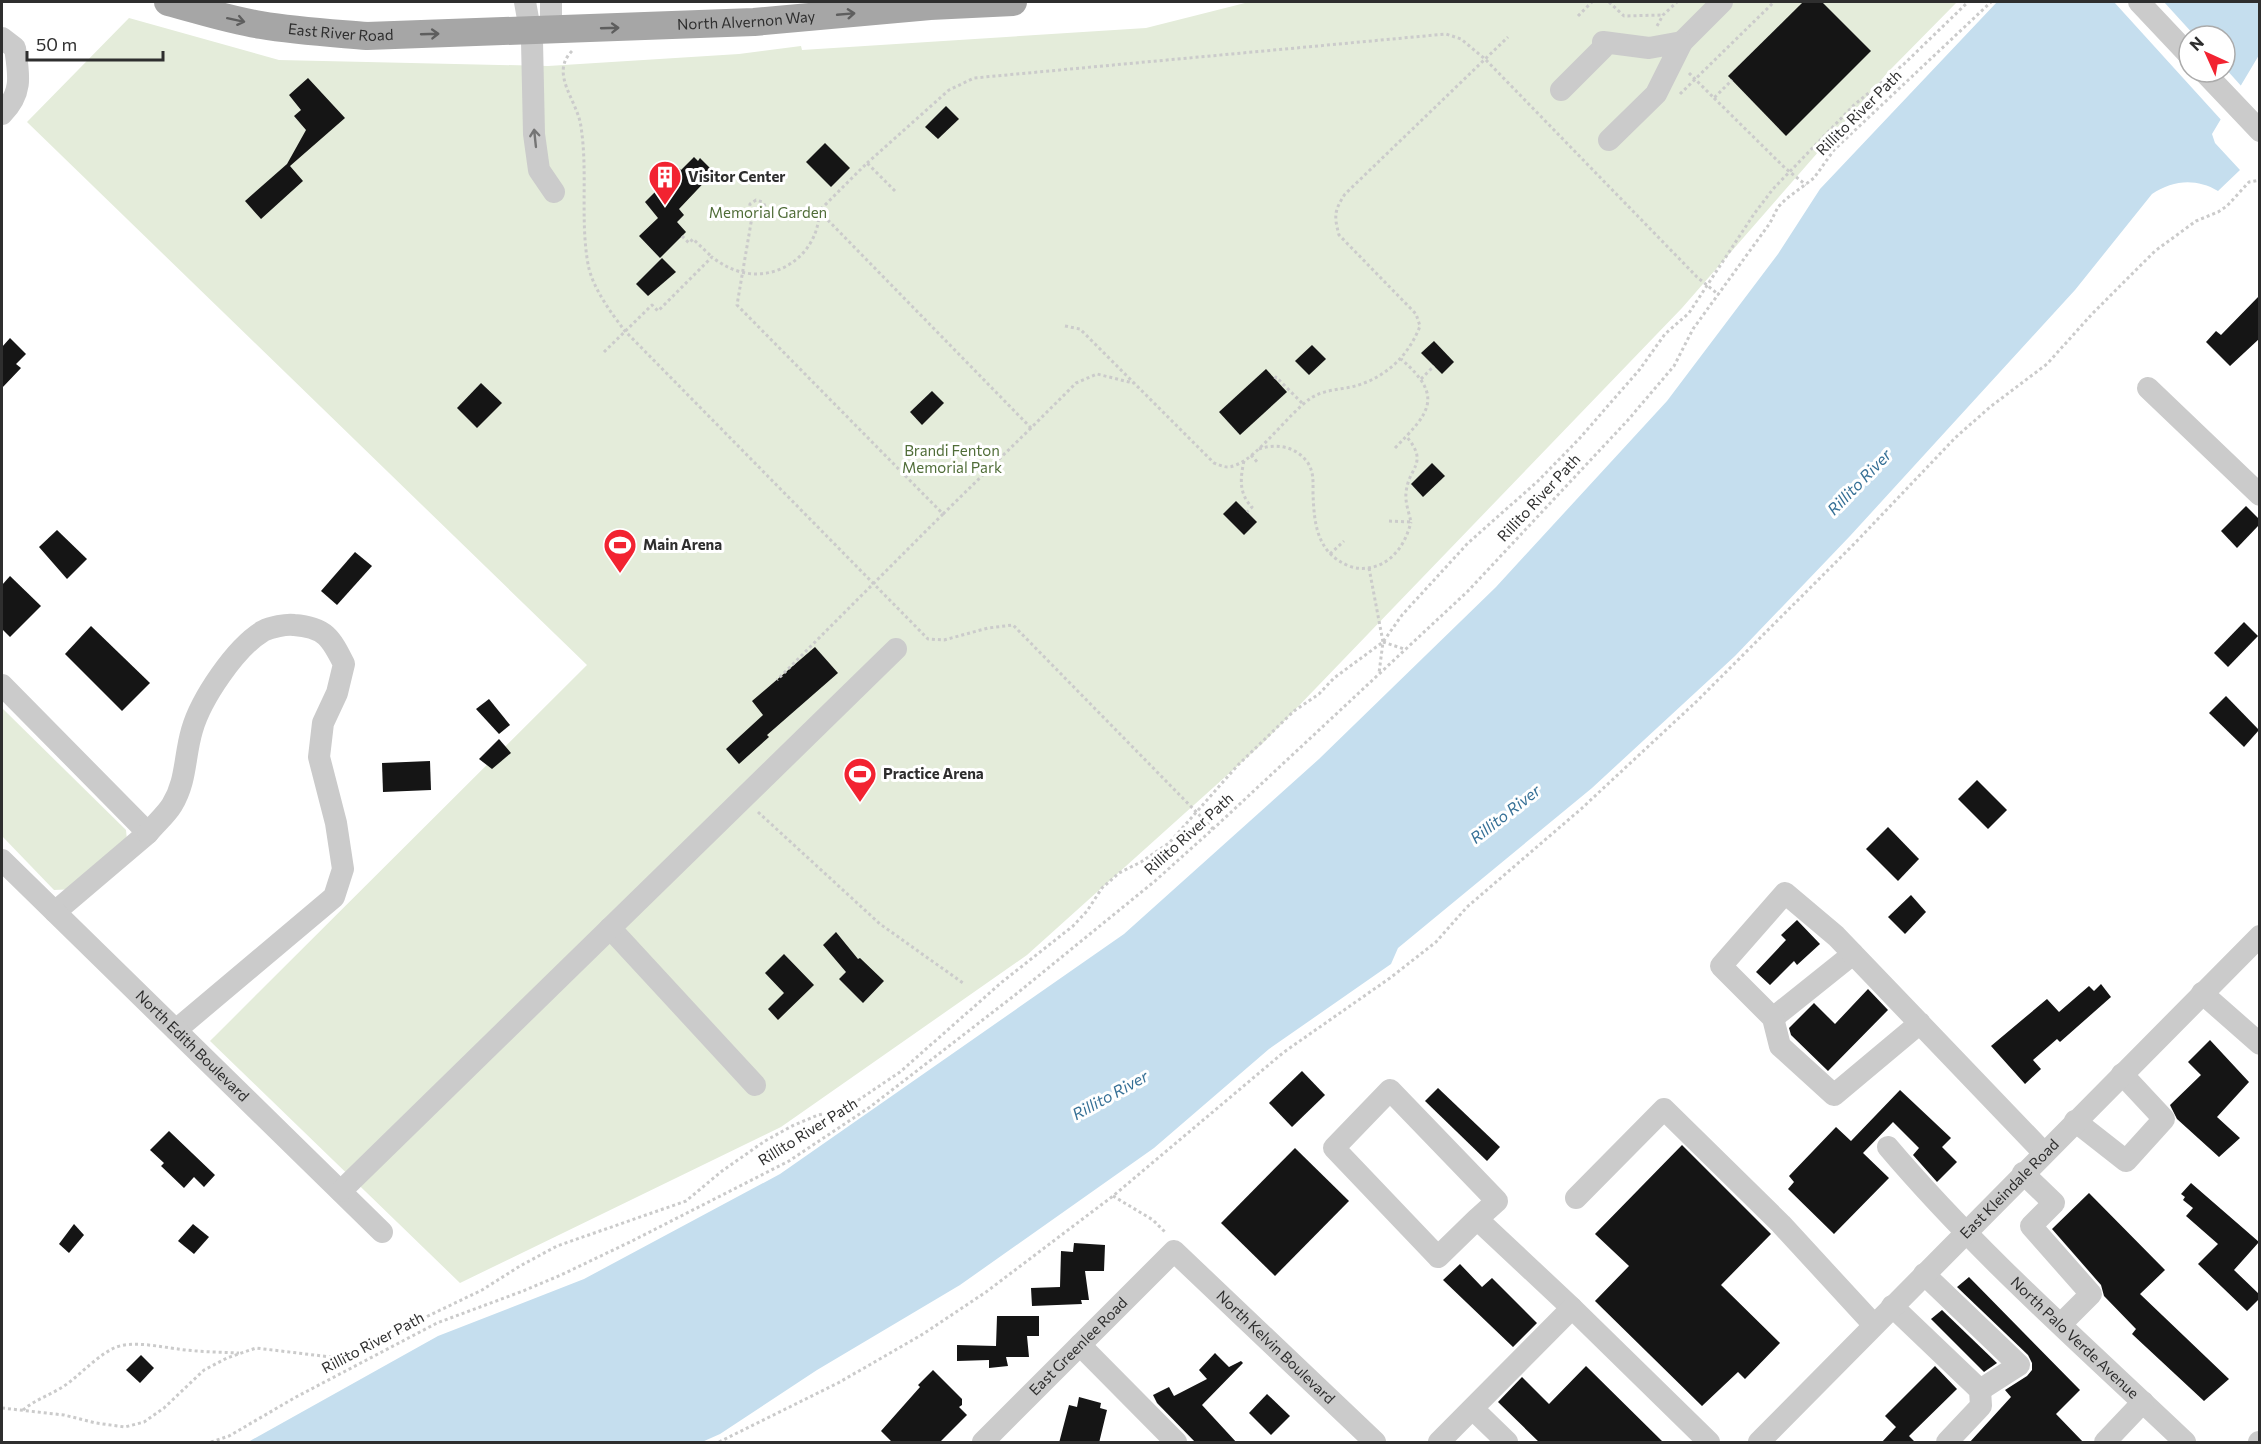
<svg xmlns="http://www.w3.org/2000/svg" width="2261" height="1444" viewBox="0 0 2261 1444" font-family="Commissioner,sans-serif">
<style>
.green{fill:#e4ecda}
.water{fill:#c5deee;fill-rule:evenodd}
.pier{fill:#fff}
.building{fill:#151515}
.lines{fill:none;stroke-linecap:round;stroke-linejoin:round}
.path{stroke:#cbcbcb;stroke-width:3;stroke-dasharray:3 3;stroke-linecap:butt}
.minor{stroke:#cbcbcb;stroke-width:22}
.major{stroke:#a6a6a6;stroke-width:28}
.oneway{stroke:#5e5e5e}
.oneway2{stroke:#757575}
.labels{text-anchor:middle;stroke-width:6;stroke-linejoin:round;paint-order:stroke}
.street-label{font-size:15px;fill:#2e2e2e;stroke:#fff}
.poi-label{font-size:15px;font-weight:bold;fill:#2e2e2e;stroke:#fff;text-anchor:start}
.park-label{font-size:15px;fill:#506d38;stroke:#fff}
.water-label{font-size:16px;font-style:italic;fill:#367096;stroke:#fff}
</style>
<rect width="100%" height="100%" fill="#fff"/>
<g class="green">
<path d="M1249,2h708l-68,69 -207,237 -418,434 -237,213 -246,172 -321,156 -250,-242 377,-376 -560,-543 102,-104 150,42 269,6 191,-12 62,-8 1,4 344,-22z"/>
<path d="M2,708l124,122 1,10 -51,49 -22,1 -52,-54z"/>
</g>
<path class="water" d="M1997,2h262v53l-47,79 3,9 25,27 -22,21c-22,-13 -45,-11 -66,3l-77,96 -225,246 -115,120 -143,132 -194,160 -7,16 -122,85 -115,99 -194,137 -143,85 -97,64 -18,8h-454l190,-106 146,-57 196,-105 344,-240 195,-175 177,-172 171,-186 111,-147 42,-65zM2189,36h36v36h-36z"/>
<path class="pier" d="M2114,2h50l31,34h-6v36h36v-4l18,20 -20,34z"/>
<g class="building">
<path d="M1803,2h19l49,49 -85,85 -58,-60z"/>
<path d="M308,78l37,40 -55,48 13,15 -42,38 -16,-18 42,-37 19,-34 -12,-14 7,-6 -12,-15z"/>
<path d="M946,106l13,13 -21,20 -13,-12z"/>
<path d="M825,143l25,25 -19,19 -25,-25z"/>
<path d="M694,157l4,4 2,-3 14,14 -35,37 5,6 -7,7 9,10 -26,26 -21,-22 19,-18 -13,-16 34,-34 2,2z"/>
<path d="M662,258l14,14 -28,24 -12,-12z"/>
<path d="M2259,296v43l-29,27 -24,-24 10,-11 5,4z"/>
<path d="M10,338l16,16 -10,10 5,4 -19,20v-41z"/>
<path d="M1434,341l20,21 -12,12 -21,-21z"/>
<path d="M1312,345l14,14 -17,16 -14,-14z"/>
<path d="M1266,369l21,23 -47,43 -21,-23z"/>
<path d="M481,383l21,20 -25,25 -20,-20z"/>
<path d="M932,391l12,12 -22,22 -12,-13z"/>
<path d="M1432,463l13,13 -22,21 -12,-13z"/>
<path d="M1236,501l21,21 -13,13 -21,-21z"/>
<path d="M2246,506l13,13v6l-22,23 -16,-17z"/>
<path d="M57,530l30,29 -20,20 -28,-32z"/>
<path d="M355,552l17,14 -35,39 -16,-14z"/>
<path d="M10,576l31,30 -31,31 -8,-8v-44z"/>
<path d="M2244,622l14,14 -30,31 -14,-14z"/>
<path d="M91,626l59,57 -28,28 -57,-57z"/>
<path d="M815,647l23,26 -71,62 2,2 -30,27 -13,-15 37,-34 -11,-14z"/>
<path d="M2226,696l33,34 -15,17 -35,-34z"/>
<path d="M489,699l21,26 -11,9 -23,-25z"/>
<path d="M499,739l12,14 -19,16 -13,-10z"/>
<path d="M430,761l1,29 -48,2 -1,-29z"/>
<path d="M1977,780l30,30 -19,19 -30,-30z"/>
<path d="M1888,827l31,32 -21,22 -32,-32z"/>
<path d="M1911,895l15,17 -21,22 -17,-17z"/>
<path d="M1797,920l23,24 -23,21 -3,-4 -24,24 -14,-13 30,-32 -5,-5z"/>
<path d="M836,932l22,27 2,-1 24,23 -21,22 -24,-24 7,-7 -23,-27z"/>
<path d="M784,954l30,31 -36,35 -10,-11 16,-16 -19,-20z"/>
<path d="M2101,984l10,13 -51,45 -3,-3 -24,21 8,9 -16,15 -34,-38 56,-47 12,13 30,-26 5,5z"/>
<path d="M1868,989l20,21 -60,61 -37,-36 -2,-7 25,-25 21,21z"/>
<path d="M2210,1040l39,42 -32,35 23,21 -21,19 -42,-38 -7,-14 31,-30 -13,-13z"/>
<path d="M1302,1071l23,24 -33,32 -23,-24z"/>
<path d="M1438,1088l62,59 -13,14 -62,-60z"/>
<path d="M1900,1090l51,48 -9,9 15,15 -20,20 -24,-27 6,-7 -26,-26 -30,31 26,25 -55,56 -46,-45 6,-7 -5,-6 47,-49 15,14z"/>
<path d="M169,1131l46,44 -11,12 -10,-10 -10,11 -23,-22 3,-3 -14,-13z"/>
<path d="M1682,1145l89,89 -50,51 59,58 -35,36 -7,-7 -36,34 -107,-105 34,-35 -34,-32z"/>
<path d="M1295,1148l54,53 -74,75 -54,-53z"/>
<path d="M2191,1183l68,59 -25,28 25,24v5l-12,12 -49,-47 20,-20 -32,-28 7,-8 -10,-8 2,-3 -4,-3z"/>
<path d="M2089,1193l76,77 -25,24 89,85 -25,22 -72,-67 4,-5 -32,-33 -3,-11 -49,-56z"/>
<path d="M74,1224l10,11 -15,18 -10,-9z"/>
<path d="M193,1224l16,13 -15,17 -16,-13z"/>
<path d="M1074,1243l31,2 -1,26h-19l4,29h-8l1,4 -50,2 -1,-18 29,-1 1,-36 12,1z"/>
<path d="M1460,1264l22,23 10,-9 45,45 -24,24 -70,-67z"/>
<path d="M1969,1277l111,113 -24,24 28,29h-115l42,-46 -6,-7 22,-14 5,-6v-7l-4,-8 -71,-68z"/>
<path d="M1942,1310l55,53 -13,9 -53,-53z"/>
<path d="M997,1316h42v20h-12l2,21h-23l2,9 -19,2v-8l-32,1v-16l39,1z"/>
<path d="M1215,1353l14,14 12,-6 2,2 -41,42 35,38h-41l-39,-40 -4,-8 16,-8 5,9 33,-17 -8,-9z"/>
<path d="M141,1355l13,13 -14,15 -14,-13z"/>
<path d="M1586,1366l78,77h-124l-42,-41 24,-25 27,27z"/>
<path d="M1935,1366l22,23 -48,47 7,7h-35l15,-16 -11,-11z"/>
<path d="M933,1370l29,29v6l-3,2 8,8 -28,28h-46l-12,-12 39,-44 -2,-2z"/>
<path d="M1267,1394l23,22 -19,19 -22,-22z"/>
<path d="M1079,1397l22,6 -1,5 7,2 -8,33h-40l10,-38 8,2z"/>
</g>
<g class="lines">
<g class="path">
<path d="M1609,2l15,14 39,-1"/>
<path d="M1578,16l14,-14"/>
<path d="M1657,26l6,-11 14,-13"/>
<path d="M572,51c-23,23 6,50 9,76 7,45 -1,92 7,137 4,23 23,49 37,67l303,308 16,1 44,-12 25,-3 200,204"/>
<path d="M1689,73l25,25 18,-18"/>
<path d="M1680,94l94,-92"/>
<path d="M1714,98l71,70 21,17"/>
<path d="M867,163l82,-73 25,-12 472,-44 15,5 24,20 212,218 22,18"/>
<path d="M895,191l-28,-28 -48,48 212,217 45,-45 21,-9 36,9"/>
<path d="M752,217l-3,-6 1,-7 6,-4 7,2 3,6 -1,6 -6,4 -7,-1 -15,88 206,209 -166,166"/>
<path d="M682,236l7,7 4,-4 19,18"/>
<path d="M1065,326l15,3 134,134c8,3 13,6 22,2 22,-8 52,-51 75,-67 11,-7 23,-8 35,-10 35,-6 62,-30 74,-62l-4,-12 -77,-79c-5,-19 -5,-24 6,-41l163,-157"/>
<path d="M604,352l48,-47 6,6 54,-54c9,7 18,12 29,15 39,10 78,-20 78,-60"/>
<path d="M1275,379l1,-2 27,27"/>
<path d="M1421,379l13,-13"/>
<path d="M1395,448c34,-35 50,-51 6,-89"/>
<path d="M1259,449c17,-6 37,-3 49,14 6,10 5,19 5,30 1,31 4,60 36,73 13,5 28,2 39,-6 13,-10 19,-23 23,-38"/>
<path d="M1251,455l8,9"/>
<path d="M1244,461c-4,18 -5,33 8,46l-5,5"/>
<path d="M943,514l88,-86"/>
<path d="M1389,521l22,1c-2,-9 -6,-20 -5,-29 2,-26 24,-29 0,-57"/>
<path d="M1330,554l14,-13"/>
<path d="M1369,568l14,74 -4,31"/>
<path d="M1383,642l21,7"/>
<path d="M758,812l122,112 83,59"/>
<path d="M1113,1196l40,24 13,13"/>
<path d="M2,1408l62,7 32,8 29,4 19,-5 20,-14 40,-38 23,-12 29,-10 83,10 28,-8 61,-34 54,-26 38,-24 37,-20 129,-45 36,-30 43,-30 27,-15 26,-11 16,-3 23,-11 43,-29 102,-90 71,-56 14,-15 15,-23 17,-15 22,-11 28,-19 69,-78 56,-54 25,-17 15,-16 49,-36 19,-27 66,-72 70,-62 41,-42 61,-70 25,-35 24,-21 65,-99 19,-25 81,-84 50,-41 64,-62"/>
<path d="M23,1410c13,-11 30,-16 44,-26 16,-12 29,-27 47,-36 17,-8 47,-1 64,1 20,3 41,3 61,4"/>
<path d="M211,1442l18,-6 67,-39 141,-74 86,-32 38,-16 71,-34 157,-80 81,-54 145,-112 140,-114 58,-52 255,-238 160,-171 46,-54 19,-37 77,-106 8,-16 8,-8 28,-21 20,-28 157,-148"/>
<path d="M719,1442l119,-59 85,-49 63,-42 127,-96 171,-144 106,-74 46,-36 31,-35 114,-98 116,-108 158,-158 100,-105 35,-31 57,-43 45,-50 63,-63 41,-30 22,-9 9,-6 22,-24 11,-2"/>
</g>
<g class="minor">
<path d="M525,2l7,39 2,93 5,36 15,22"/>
<path d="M551,2v28"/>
<path d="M2139,2l50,53"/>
<path d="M2,38l13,10c4,27 8,45 -13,66"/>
<path d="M1682,42l40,-40"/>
<path d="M2204,72l56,59"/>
<path d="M1561,90l42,-42v-6l46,6 33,-6 -26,52 -47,46"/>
<path d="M2148,388l112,107"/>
<path d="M2,685l146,148 -93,79"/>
<path d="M148,833c7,-9 18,-18 24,-28 15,-25 12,-48 20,-75 9,-31 43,-82 71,-99 8,-4 23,-7 31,-6 31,2 37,13 50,39l-7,29 -14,30 -4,34 17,66 7,46 -9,28 -158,133"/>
<path id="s1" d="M2,860l380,372"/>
<path d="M610,928l145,157"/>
<path d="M2202,993l58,51"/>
<path d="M1773,1018l80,-64"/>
<path d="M1920,1023l-86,72 -54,-49 -7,-28 -52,-52 64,-73 51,43 208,217"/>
<path d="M2075,1121l51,40 38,-42 -42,-45"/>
<path id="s2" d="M1888,1147c90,106 196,199 297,295"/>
<path d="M2023,1173l31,30 -23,23 60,68 -30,30"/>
<path d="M341,1191l555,-542"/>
<path d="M1576,1198l88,-89 117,115 93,101"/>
<path d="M1477,1219l-39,38 -104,-109 56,-58 107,111 -20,18 95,89"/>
<path d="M1924,1274l95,91 -39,25"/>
<path d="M1892,1306l88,84 1,16 -34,36"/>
<path d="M1080,1345l96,97"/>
<path d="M1473,1409l34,33"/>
<path id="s3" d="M983,1442l191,-191 201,191"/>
<path d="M1439,1442l133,-134 137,134"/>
<path id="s4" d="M1759,1442l501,-506"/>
<path d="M2105,1442l38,-40"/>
<path d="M2259,1442h1"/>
</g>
<path class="major" id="s5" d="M168,2c31,8 61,18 93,23 35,6 71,8 106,11l387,-14 176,-16 83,-4"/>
</g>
<defs><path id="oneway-shaft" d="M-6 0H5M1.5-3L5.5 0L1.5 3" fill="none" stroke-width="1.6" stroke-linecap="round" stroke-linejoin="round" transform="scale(1.5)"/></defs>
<g class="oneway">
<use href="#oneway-shaft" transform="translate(846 14) rotate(-5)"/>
<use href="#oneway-shaft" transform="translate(236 20) rotate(12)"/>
<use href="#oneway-shaft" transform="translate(610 28) rotate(-2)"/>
<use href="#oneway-shaft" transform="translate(430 34) rotate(-2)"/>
</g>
<use class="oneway2" href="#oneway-shaft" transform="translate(535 138) rotate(-96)"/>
<defs>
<symbol id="building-pin" viewBox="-11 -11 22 30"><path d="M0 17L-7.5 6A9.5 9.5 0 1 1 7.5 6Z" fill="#f22331" stroke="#fff"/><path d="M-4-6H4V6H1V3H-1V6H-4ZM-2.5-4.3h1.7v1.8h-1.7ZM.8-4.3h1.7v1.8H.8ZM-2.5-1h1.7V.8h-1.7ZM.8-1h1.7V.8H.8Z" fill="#fff"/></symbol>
<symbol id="stadium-pin" viewBox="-11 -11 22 30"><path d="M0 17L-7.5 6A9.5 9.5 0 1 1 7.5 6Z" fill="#f22331" stroke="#fff"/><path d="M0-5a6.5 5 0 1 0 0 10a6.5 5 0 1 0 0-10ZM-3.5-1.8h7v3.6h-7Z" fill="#fff"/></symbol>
</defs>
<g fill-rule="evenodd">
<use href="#building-pin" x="646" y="158" width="38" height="52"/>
<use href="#stadium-pin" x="601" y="526" width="38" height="52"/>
<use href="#stadium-pin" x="841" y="755" width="38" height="52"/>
</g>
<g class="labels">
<g class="street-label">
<text dy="5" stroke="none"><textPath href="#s5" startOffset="582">North Alvernon Way</textPath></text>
<text dy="5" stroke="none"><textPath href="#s5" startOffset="176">East River Road</textPath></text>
<text transform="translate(1859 113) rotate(-45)" y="5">Rillito River Path</text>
<text transform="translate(1539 498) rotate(-47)" y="5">Rillito River Path</text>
<text transform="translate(1189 834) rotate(-42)" y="5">Rillito River Path</text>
<text dy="5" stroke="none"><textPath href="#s1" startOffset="266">North Edith Boulevard</textPath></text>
<text transform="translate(808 1132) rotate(-32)" y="5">Rillito River Path</text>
<text dy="5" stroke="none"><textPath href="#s4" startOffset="356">East Kleindale Road</textPath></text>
<text dy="5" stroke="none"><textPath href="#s2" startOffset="267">North Palo Verde Avenue</textPath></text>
<text transform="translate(373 1343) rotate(-28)" y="5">Rillito River Path</text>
<text dy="5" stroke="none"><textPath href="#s3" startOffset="135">East Greenlee Road</textPath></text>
<text dy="5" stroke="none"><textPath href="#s3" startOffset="410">North Kelvin Boulevard</textPath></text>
</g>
<g class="poi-label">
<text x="688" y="182">Visitor Center</text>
<text x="643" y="550">Main Arena</text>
<text x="883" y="779">Practice Arena</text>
</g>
<g class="park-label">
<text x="768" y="218">Memorial Garden</text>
<text x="952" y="456">Brandi Fenton<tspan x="952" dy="17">Memorial Park</tspan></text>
</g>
<g class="water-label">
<text transform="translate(1859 482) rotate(-46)" y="6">Rillito River</text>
<text transform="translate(1505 814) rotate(-38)" y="6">Rillito River</text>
<text transform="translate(1110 1095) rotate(-29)" y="6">Rillito River</text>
</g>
</g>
<rect width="2261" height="1444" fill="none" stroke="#2e2e2e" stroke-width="6"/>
<g transform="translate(2207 54) rotate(315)"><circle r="28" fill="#ffffff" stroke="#ababab" stroke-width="1.5"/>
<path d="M0-4.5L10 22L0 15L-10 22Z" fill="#f22331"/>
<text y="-9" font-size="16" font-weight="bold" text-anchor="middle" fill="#2e2e2e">N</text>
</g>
<path d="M27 51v9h136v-9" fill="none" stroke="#2e2e2e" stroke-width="3"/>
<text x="36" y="51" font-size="18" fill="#2e2e2e" stroke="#ffffff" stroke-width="4.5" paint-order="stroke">50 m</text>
</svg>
